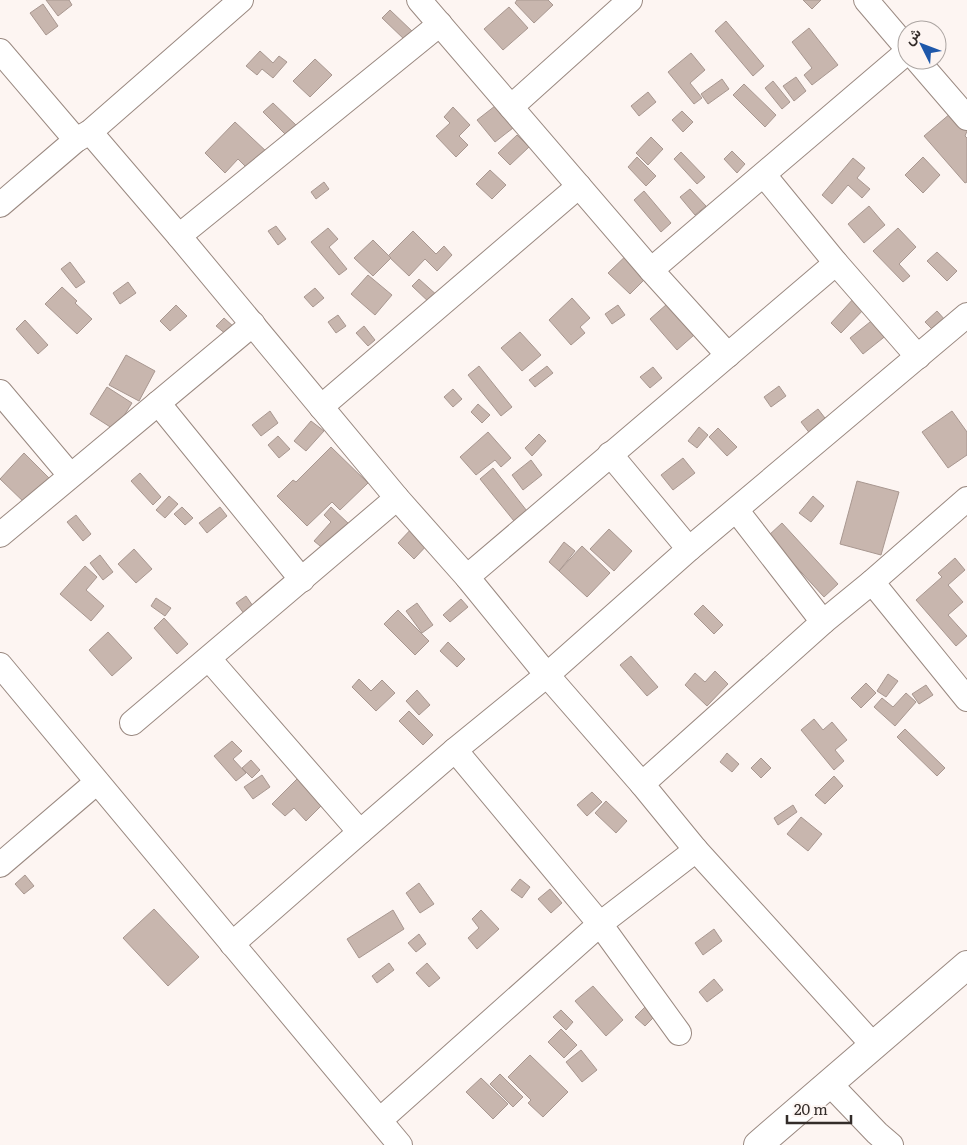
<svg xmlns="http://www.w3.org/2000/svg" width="967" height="1145" viewBox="0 0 967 1145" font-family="Literata,Vazirmatn,serif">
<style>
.building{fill:#c8b6ae;stroke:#a89790}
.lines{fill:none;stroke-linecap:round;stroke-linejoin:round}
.street-casing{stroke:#9a8981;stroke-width:26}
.secondary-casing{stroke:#9a8981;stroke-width:30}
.street{stroke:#fff;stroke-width:24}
.secondary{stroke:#fff;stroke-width:28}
</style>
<rect width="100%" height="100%" fill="#fdf5f2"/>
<g class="building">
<path d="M46,0h23l3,5 -14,11z"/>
<path d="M517,0h31l5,5 -19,18 -19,-20z"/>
<path d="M803,0h18l-9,9z"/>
<path d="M43,4l15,22 -12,9 -16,-22z"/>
<path d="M509,7l19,21 -25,22 -19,-21z"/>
<path d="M390,10l24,23 -8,8 -24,-23z"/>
<path d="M726,21l38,45 -11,10 -38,-45z"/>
<path d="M809,28l29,37 -26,20 -8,-10 8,-7 -20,-26z"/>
<path d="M260,51l13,12 6,-7 8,6 -14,16 -11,-9 -5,6 -11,-9z"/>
<path d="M691,53l14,17 -15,13 12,15 -8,6 -26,-32z"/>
<path d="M315,59l17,16 -22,22 -17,-16z"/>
<path d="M796,77l10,14 -12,10 -11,-15z"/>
<path d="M722,79l7,10 -21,15 -7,-10z"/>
<path d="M773,81l17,21 -8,7 -17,-21z"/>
<path d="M744,84l32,31 -11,12 -32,-32z"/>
<path d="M648,92l8,10 -17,14 -8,-10z"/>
<path d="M504,99l18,22 -27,21 -18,-22z"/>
<path d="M273,103l24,23 -10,10 -24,-24z"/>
<path d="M453,107l17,18 -11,11 9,9 -12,12 -20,-21 14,-13 -6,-6z"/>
<path d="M682,111l11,11 -10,10 -11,-12z"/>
<path d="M951,113l16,18 -2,5 2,2v44l-2,1 -41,-47z"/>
<path d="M235,122l33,31 -17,19 -13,-13 -13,14 -20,-20z"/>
<path d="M517,135l12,12 -19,18 -12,-12z"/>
<path d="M651,137l12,12 -15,16 -12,-12z"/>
<path d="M732,151l13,13 -8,9 -13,-14z"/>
<path d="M681,152l24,25 -8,7 -23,-25z"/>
<path d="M637,157l19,19 -10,10 -18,-19z"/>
<path d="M923,157l17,18 -17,18 -18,-18z"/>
<path d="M853,158l12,10 -8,10 13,11 -8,9 -14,-13 -16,19 -10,-9z"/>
<path d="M490,170l16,15 -14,14 -16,-15z"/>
<path d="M324,182l5,7 -13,10 -5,-7z"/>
<path d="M690,189l16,17 -11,9 -15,-18z"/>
<path d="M644,191l27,32 -10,9 -27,-32z"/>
<path d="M869,206l16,19 -21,18 -16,-19z"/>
<path d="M276,226l10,13 -8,6 -10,-14z"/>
<path d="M328,228l10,11 -9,8 18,22 -8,6 -28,-33z"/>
<path d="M898,228l18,19 -17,17 11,12 -7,6 -30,-31z"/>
<path d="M413,231l23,23 8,-8 8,9 -15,16 -12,-12 -16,17 -21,-20z"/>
<path d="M373,240l18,18 -18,18 -19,-18z"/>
<path d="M634,248l21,21 -25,25 -22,-21z"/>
<path d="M937,252l20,19 -10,10 -20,-20z"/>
<path d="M70,262l15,20 -9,6 -15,-19z"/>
<path d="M368,275l24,20 -17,20 -24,-21z"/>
<path d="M419,279l20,18 -7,8 -20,-19z"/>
<path d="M128,282l8,11 -16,11 -7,-11z"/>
<path d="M62,287l15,14 -2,2 17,16 -15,15 -32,-30z"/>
<path d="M315,288l9,10 -11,9 -9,-10z"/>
<path d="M675,297l27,31 -25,22 -27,-31z"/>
<path d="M855,297l11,10 -25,26 -10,-10z"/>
<path d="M572,298l18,20 -10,9 5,6 -14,12 -22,-25z"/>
<path d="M176,305l11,11 -17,15 -10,-10z"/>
<path d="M618,305l7,10 -13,9 -7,-10z"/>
<path d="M937,311l9,10 -11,11 -10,-10z"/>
<path d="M338,315l8,11 -10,7 -8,-11z"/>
<path d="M224,318l10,9 -7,8 -11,-9z"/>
<path d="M875,318l13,16 -25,20 -13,-16z"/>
<path d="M25,320l23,25 -10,9 -22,-25z"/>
<path d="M364,326l11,14 -7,6 -12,-13z"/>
<path d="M520,332l21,23 -19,16 -21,-23z"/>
<path d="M126,355l29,16 -16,30 -30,-16z"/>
<path d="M479,366l33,41 -11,9 -33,-41z"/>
<path d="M547,366l6,7 -18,14 -6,-7z"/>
<path d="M653,367l9,11 -12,10 -10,-11z"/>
<path d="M779,386l7,10 -15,11 -7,-10z"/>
<path d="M107,387l25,16 -17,27 -25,-16z"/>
<path d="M453,389l9,10 -9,8 -9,-10z"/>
<path d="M478,404l12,11 -8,8 -11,-11z"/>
<path d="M818,409l10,13 -17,13 -10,-13z"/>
<path d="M270,411l8,12 -17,13 -9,-11z"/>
<path d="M952,411l15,21v23l-19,13 -26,-36z"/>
<path d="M311,421l13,10 -18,20 -12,-10z"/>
<path d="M699,427l9,8 -11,13 -9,-7z"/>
<path d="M718,428l19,19 -10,9 -18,-19z"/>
<path d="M488,432l23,26 -10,9 -6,-7 -19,15 -16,-18z"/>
<path d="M539,434l7,7 -14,15 -7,-8z"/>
<path d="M278,436l12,13 -11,9 -11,-13z"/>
<path d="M331,447l37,36 -28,27 -8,-8 -25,24 -30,-30 16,-16 3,2z"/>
<path d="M24,453l28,28 -24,25 -28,-27z"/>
<path d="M683,458l12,15 -22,17 -12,-15z"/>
<path d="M531,460l11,15 -19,15 -11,-15z"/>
<path d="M493,468l34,43 -13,10 -34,-42z"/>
<path d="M140,473l21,24 -8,8 -22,-24z"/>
<path d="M857,481l42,11 -18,63 -41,-11z"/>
<path d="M169,496l9,8 -13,14 -9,-8z"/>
<path d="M813,496l11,10 -13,16 -12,-9z"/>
<path d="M182,507l11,11 -8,7 -11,-11z"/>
<path d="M220,507l7,9 -20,17 -8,-10z"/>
<path d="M331,507l18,17 -24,26 -11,-9 17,-19 -7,-7z"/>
<path d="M76,515l15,19 -8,7 -16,-19z"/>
<path d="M782,523l56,61 -14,13 -56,-61z"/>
<path d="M414,526l16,16 -16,17 -16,-16z"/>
<path d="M609,529l23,22 -18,20 -24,-22z"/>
<path d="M564,542l11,9 -16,20 -10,-9z"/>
<path d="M582,546l28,27 -23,24 -28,-26z"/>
<path d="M134,549l18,20 -16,14 -18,-19z"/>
<path d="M100,555l13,17 -10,8 -13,-17z"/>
<path d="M955,558l10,12 -17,15 15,17 -15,13 19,21 -11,10 -40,-46 26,-23 -4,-4z"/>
<path d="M85,566l12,11 -11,13 18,16 -13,15 -31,-27z"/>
<path d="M246,596l9,13 -10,6 -9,-12z"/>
<path d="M156,598l15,10 -6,8 -14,-10z"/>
<path d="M461,599l7,8 -18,15 -7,-7z"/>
<path d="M417,603l16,22 -11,8 -16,-22z"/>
<path d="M703,605l20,20 -9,9 -20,-20z"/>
<path d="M398,610l31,31 -14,14 -31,-31z"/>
<path d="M164,618l24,26 -11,10 -23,-26z"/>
<path d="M108,632l24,26 -20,18 -23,-26z"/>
<path d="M448,642l17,17 -8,8 -17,-16z"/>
<path d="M631,656l27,31 -11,9 -27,-31z"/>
<path d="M715,671l13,13 -21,22 -22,-21 10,-12 10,9z"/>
<path d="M888,674l10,7 -12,16 -9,-6z"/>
<path d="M359,679l12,12 11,-11 13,13 -19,18 -24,-24z"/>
<path d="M866,683l10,10 -15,15 -10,-10z"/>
<path d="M926,685l7,10 -14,9 -7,-10z"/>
<path d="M417,690l13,15 -11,10 -13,-14z"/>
<path d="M906,693l10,9 -21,24 -21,-19 8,-9 11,9z"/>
<path d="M409,711l24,24 -10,10 -24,-24z"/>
<path d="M814,719l9,11 9,-8 15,18 -12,10 9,11 -10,9 -33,-40z"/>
<path d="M905,729l40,39 -8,8 -40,-39z"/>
<path d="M232,741l10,10 -9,8 13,14 -10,8 -22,-25z"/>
<path d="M727,753l12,11 -7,8 -12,-10z"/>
<path d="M761,758l10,10 -10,10 -10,-10z"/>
<path d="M251,760l9,10 -8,8 -10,-10z"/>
<path d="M262,775l8,12 -17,12 -9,-12z"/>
<path d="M834,776l9,10 -18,18 -10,-9z"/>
<path d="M297,779l26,25 -17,17 -12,-13 -9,8 -13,-12z"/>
<path d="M592,792l10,10 -15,14 -10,-11z"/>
<path d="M606,801l21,20 -11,12 -21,-20z"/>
<path d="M793,805l4,7 -19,13 -4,-7z"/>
<path d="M801,817l21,17 -14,17 -21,-17z"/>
<path d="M25,875l9,11 -10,8 -9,-10z"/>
<path d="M520,879l10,8 -8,11 -11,-8z"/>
<path d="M419,883l15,21 -14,9 -14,-20z"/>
<path d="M550,889l12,14 -11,10 -13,-14z"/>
<path d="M154,909l45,48 -31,29 -45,-48z"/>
<path d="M393,910l11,19 -45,29 -12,-19z"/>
<path d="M481,910l18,19 -22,20 -9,-11 11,-10 -7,-9z"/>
<path d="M714,929l8,12 -19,14 -8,-12z"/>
<path d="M419,934l7,10 -10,8 -8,-9z"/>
<path d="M389,963l5,7 -17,13 -5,-7z"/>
<path d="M427,963l13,15 -11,9 -13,-14z"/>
<path d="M714,979l9,11 -16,12 -8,-10z"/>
<path d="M593,986l30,34 -17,16 -31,-35z"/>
<path d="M645,1007l10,9 -10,10 -10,-9z"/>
<path d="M561,1010l12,12 -7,8 -13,-13z"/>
<path d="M561,1029l16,16 -13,13 -16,-16z"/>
<path d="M581,1050l16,20 -15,12 -16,-20z"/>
<path d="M530,1055l38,37 -25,25 -15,-14 3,-3 -23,-23z"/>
<path d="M500,1074l23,23 -10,10 -23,-23z"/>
<path d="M481,1078l27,26 -15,15 -27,-27z"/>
</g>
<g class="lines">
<defs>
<g id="street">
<path d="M419,0l232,270 77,85"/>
<path d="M866,0l41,48"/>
<path d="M0,51l76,89"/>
<path d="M917,60l50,58"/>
<path d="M511,107l119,-107"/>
<path d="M90,132l89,104 218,262 70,79 80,98 95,109 54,66 177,195"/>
<path d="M764,175l72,88 82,94"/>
<path d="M0,205l76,-65 14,-8 151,-132"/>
<path d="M179,236l261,-212"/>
<path d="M651,270l256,-218"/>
<path d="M0,392l70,83"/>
<path d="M158,403l144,177"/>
<path d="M321,407l258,-221"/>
<path d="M610,454l79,95"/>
<path d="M737,511l86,111"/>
<path d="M0,535l253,-211"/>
<path d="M467,577l369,-314"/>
<path d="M872,582l95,117"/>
<path d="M209,659l151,173"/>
<path d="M0,665l400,480"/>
<path d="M132,723l265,-225"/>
<path d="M455,750l145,174 79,109"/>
<path d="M642,784l181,-162 49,-40 95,-83"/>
<path d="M0,865l97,-83"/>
<path d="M232,944l128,-112 95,-82 92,-75 142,-126 278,-234"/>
<path d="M829,1083l48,50 14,12"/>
<path d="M380,1120l220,-196 96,-74"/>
</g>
<path id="secondary" d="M758,1145l209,-180"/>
</defs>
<use href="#street" class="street-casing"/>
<use href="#secondary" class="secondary-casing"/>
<use href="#street" class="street"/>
<use href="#secondary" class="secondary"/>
</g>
<g transform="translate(922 45) rotate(312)"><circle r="24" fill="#fdf5f2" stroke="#aca5a2"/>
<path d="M0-4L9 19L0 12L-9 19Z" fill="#1e58aa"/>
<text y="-8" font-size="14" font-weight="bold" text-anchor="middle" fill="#332c29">ش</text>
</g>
<path d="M787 1115v8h64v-8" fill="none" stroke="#332c29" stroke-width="2.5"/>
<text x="794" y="1115" font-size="15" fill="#332c29" stroke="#fdf5f2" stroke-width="4" paint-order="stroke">20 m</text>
</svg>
